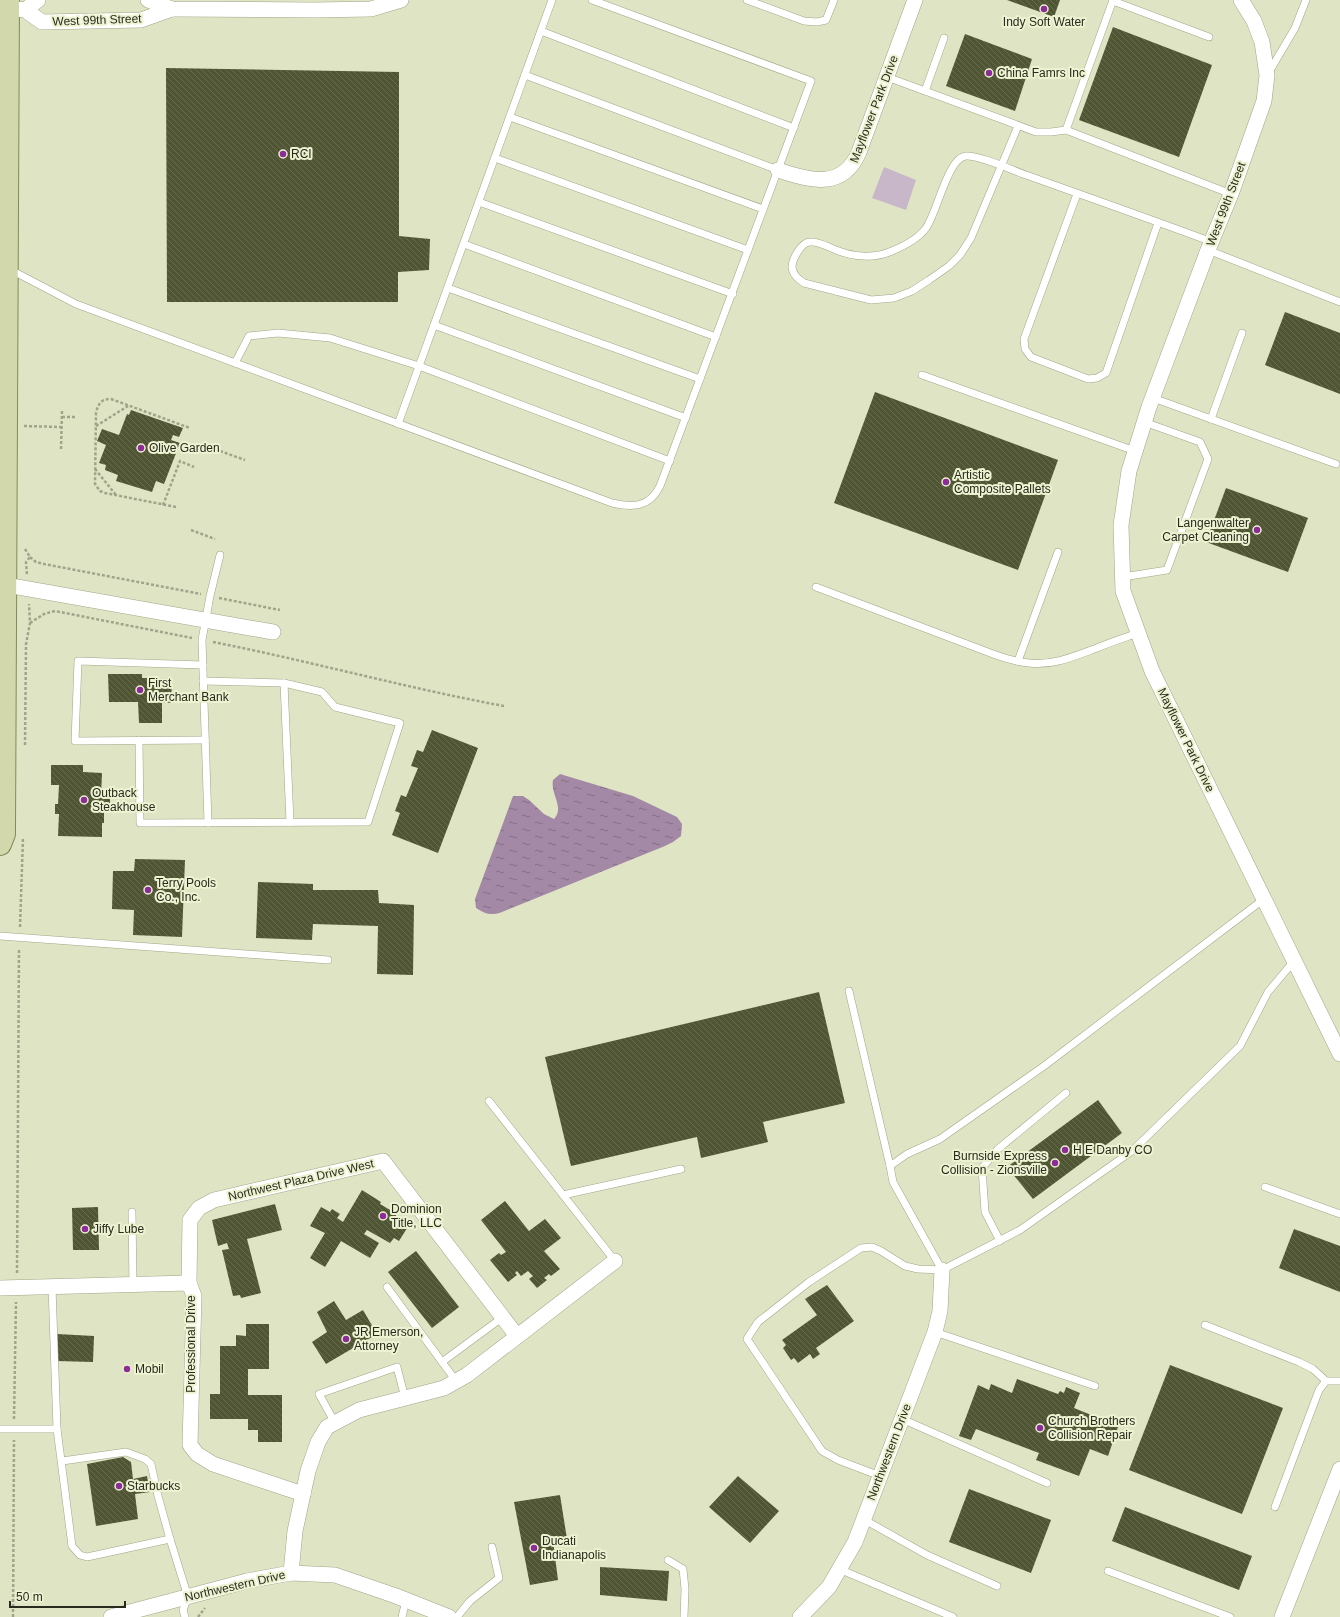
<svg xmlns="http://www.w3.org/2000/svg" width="1340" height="1617" viewBox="0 0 1340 1617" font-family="Helvetica,sans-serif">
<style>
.pitch{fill:#c8b7c9}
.water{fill:url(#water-ripples)}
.building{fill:url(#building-back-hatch)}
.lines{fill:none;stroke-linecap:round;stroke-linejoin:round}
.service-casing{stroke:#a0a587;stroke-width:8}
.minor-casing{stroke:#a0a587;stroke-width:16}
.primary-casing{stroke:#838a57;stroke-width:24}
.path{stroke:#a0a48b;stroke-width:2.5;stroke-dasharray:3 2;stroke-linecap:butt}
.service{stroke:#fff;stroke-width:7}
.minor{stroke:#fff;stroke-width:15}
.primary{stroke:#d2d8ac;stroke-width:22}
.poi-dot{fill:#8c2d97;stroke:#edf2d1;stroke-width:1.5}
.labels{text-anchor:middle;stroke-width:4;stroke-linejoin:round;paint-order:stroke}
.street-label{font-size:12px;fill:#282a1e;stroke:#edf2d1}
.poi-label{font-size:12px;fill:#282a1e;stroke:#edf2d1;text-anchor:start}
</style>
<defs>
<pattern id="water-ripples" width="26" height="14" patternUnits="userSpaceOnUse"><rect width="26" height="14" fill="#a389a5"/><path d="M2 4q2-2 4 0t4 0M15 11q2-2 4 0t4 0" fill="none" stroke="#857086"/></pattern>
<pattern id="building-back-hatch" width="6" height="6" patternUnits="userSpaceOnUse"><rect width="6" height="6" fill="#505534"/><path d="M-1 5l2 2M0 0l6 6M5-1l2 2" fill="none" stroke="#666a4f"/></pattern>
</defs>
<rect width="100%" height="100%" fill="#dfe5c4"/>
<path class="pitch" d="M884,167l32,13 -10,30 -34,-12z"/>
<path class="water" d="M560,774l73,22 44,21 5,7 -1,12 -8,6 -8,4 -163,66c-11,4 -17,2 -26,-4l-1,-9 38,-103h10l6,4 15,14 10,5c11,-12 -4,-25 -1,-39z"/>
<g class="building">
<path d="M1007,0h53l-6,17z"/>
<path d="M1113,27l99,38 -33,92 -100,-37z"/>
<path d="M965,34l67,25 -17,52 -69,-25z"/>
<path d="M166,68l233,4v164l31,3 -1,31 -31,2v30h-231z"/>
<path d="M1285,312l55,21v61l-75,-29z"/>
<path d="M875,392l183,68 -40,110 -184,-67z"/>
<path d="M131,410l52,18 -4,9 -6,-2 -2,5 9,3 -16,41 -8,-3 -4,11 -36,-11 2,-6 -13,-5 1,-5 -7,-2 7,-18 -9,-4 5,-12 17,6 8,-21 2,1z"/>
<path d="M1226,488l82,30 -20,54 -82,-30z"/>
<path d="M108,674h34v4h30l-1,25h-9v20h-23l-1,-21h-29z"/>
<path d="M432,730l46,18 -40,105 -46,-18 8,-22 -5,-2 6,-16 5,2 12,-29 -7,-2 6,-16 6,2z"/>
<path d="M51,765h32v7l19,1 -1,24h9v12h-6v14h-2v14l-44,-1 1,-22h-4v-10h3l1,-19h-8z"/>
<path d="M135,859l50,1 -3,77 -49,-2 1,-25 -22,-1 1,-38h21z"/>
<path d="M258,882l55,2v6h65l1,13 35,2 -1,70 -36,-1 1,-48 -65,-2 -1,16 -56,-2z"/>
<path d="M819,992l26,111 -82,19 5,20 -67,16 -4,-21 -126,29 -26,-109z"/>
<path d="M1098,1100l24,33 -89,66 -26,-32z"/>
<path d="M362,1190l19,12 -1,2 17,10 -2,3 14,8 -10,16 -5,-3 -4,5 -23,-13 -3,4 15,9 -9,15 -29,-17 -16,26 -15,-9 15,-25 -15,-7 11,-19 9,5 2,-3 8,5 -3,4 6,4z"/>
<path d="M505,1201l24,30 16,-12 16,19 -17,13 16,18 -9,7 -2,-2 -5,4 3,2 -10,8 -8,-9 4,-3 -5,-5 -7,5 -4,-5 -2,2 2,2 -9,7 -18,-22 9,-7 2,2 5,-3 -25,-32z"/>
<path d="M275,1204l7,26 -35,9 14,54 -20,5 -1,-3 -7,1 -11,-46 7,-1 -2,-6 -9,3 -6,-26z"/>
<path d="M98,1207l1,43h-26l-1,-42z"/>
<path d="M1294,1229l46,17v46l-61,-24z"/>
<path d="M416,1251l43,56 -27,21 -44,-56z"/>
<path d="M827,1285l27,36 -38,27 4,6 -7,5 -3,-5 -12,9 -4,-5 -3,2 -8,-12 3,-3 -4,-5 35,-25 -12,-16z"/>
<path d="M334,1301l12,19 17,-10 14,24 -51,30 -14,-22 15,-10 -10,-20z"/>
<path d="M246,1324h23v45h-21v26h34v47h-24v-12h-10v-11h-38v-25h10v-48h16v-11l10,1z"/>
<path d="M57,1334l37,2 -1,26 -37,-1z"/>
<path d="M1170,1365l113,43 -41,106 -113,-44z"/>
<path d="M1017,1379l41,15 2,-3 4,2 2,-6 14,6 -6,15 27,11 -1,2 18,6 -10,29 -18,-7 -11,27 -43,-16 3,-7 -63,-24 -5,11 -12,-4 19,-51 11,5 2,-6 21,9z"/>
<path d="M123,1457l8,5 2,17 14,-3 3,16 -15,2 3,25 -42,7 -9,-62z"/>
<path d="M738,1476l41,35 -29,32 -41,-36z"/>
<path d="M969,1489l82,31 -20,53 -82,-31z"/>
<path d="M560,1495l7,44 -14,2 5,39 -28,5 -16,-83z"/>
<path d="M1125,1507l127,49 -13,34 -127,-49z"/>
<path d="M600,1567l69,4 -2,30 -67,-6z"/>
</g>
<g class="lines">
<defs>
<g id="service">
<path d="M747,0l57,21 13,1 9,-2 8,-20"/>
<path d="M1113,0l-47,130 165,64"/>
<path d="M1113,1l96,36"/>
<path d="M541,31l253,97"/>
<path d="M1269,72l26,-44 11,-28"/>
<path d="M525,75l253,95"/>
<path d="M887,77l149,55h15l15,-2"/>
<path d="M925,91l19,-53"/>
<path d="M510,117l253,92"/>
<path d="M1018,126l-47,112 -11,17 -11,11 -20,14 -17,11 -18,7 -23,2 -67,-17c-6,-4 -11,-8 -12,-16 0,-7 9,-25 18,-25 9,-1 18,5 26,8 17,7 38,9 56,1 12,-5 26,-12 34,-23 11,-15 22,-71 40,-72 13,-1 46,14 60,19 62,22 124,44 186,67"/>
<path d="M495,158l253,92"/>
<path d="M1077,194l-53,145 1,10 6,8 57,22 9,-1 9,-5 52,-150"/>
<path d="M479,202l254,92"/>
<path d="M464,244l252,93"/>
<path d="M1208,250l132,52"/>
<path d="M11,270l65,34 536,199c21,5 38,4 48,-17l151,-405 -219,-81"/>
<path d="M448,288l252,91"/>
<path d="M434,325l252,93"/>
<path d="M235,363l14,-27 29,-3 52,5 89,28 251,95"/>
<path d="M922,375l213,76"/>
<path d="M1153,398l183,66"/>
<path d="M1211,419l31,-86"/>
<path d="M398,424l154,-424"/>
<path d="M1123,577l44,-7 41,-111 -8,-17 -56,-20"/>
<path d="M816,587l177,67c11,4 23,8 36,9 24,3 46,-7 68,-15 14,-6 27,-10 41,-15"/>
<path d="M1018,661l40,-109"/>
<path d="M203,665l-125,-4 -3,80 130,-1"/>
<path d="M284,683l6,139"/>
<path d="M139,740l1,83 228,-1 32,-99 -65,-16 -13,-15 -38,-9 -81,-2"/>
<path d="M208,823l-6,-183 8,-44 10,-41"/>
<path d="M0,936l328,24"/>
<path d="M849,991l41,175"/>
<path d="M489,1101l126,160"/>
<path d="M1265,1187l75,27"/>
<path d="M563,1195l118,-26"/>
<path d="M132,1212l1,73"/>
<path d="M1000,1241l-15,-29 -3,-44 16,-19 68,-56"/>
<path d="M942,1270l-49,-88 -3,-16 17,-12 33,-15 104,-73 220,-167"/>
<path d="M52,1287l5,142"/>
<path d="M387,1287l69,94"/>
<path d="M1205,1325l94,37 14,7 13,12"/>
<path d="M935,1332l160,54"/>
<path d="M442,1362l61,-45"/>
<path d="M902,1419l145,64"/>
<path d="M335,1423l-16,-29 78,-27 8,31"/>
<path d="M0,1429h57l15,117 8,9 7,2 83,-18 18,58 -5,13 2,7"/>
<path d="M62,1461l64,-9 19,7 6,5 7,32 12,43"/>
<path d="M880,1476l-42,-16 -16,-9 -75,-112 11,-17 51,-40 52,-34 11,-1 9,4 24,15 13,3 24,1 78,-40 112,-79 108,-105 28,-54 26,-31"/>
<path d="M1275,1507l44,-117 7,-9h14"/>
<path d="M863,1519l64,36 70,31"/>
<path d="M668,1560l15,9 2,20 -1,28"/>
<path d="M839,1569l114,48"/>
<path d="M1108,1571l122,46"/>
<path d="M402,1617l4,-17"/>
<path d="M457,1617l13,-16 29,-23 -7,-31"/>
</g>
<g id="minor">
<path d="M148,0l24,9 143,1 56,-1 30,-9"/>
<path d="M1241,0l13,21 8,21 5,33 -3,26 -33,93 -23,56 -59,157 -20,64 -8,54 2,66 29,80 188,383"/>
<path d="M0,7l25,3 17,12 99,-2 31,-11"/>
<path d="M25,10l13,-10"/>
<path d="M778,170c32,11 65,20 81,-18l56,-152"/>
<path d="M0,584l273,48"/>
<path d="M189,1283l1,-63 9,-12 15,-8 169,-39 134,175"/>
<path d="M0,1288l189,-5 5,13 -4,149 7,9 16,10 90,30"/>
<path d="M291,1573l4,-42 13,-60 10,-29 9,-15 32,-17 85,-22 23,-13 148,-114"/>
<path d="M111,1617l136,-36 44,-8 44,2 61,21 53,21"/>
<path d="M800,1617l29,-30 26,-45 80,-210 5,-21 2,-41"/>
<path d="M1282,1617l58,-148"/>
</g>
<path id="primary" d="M0,844l4,-10 4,-834"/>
</defs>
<use href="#service" class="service-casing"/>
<use href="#minor" class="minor-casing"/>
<use href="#primary" class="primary-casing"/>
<g class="path">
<path d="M62,417h15"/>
<path d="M24,426l37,1"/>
<path d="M96,426l32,-20"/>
<path d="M61,449l1,-38"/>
<path d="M220,451l25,9"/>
<path d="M95,469l21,26"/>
<path d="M163,505l17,-44 14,6"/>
<path d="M176,507l-71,-14 -5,-2 -5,-7 1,-71c2,-9 5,-14 15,-14l79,29"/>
<path d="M191,530l24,9"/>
<path d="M25,549l5,8 -4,5 1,13"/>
<path d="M30,557l6,5 8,2 157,30"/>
<path d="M219,598l61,12"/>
<path d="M30,623l14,-9 11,-3 137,27"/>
<path d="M213,642c97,19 193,46 291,64"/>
<path d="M25,745l1,-101 4,-21 -1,-19"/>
<path d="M20,927l3,-89"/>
<path d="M17,1273l2,-325"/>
<path d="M14,1419l2,-117"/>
<path d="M13,1617l1,-177"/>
<path d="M198,1617l7,-9"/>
</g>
<use href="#service" class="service"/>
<use href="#minor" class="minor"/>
<use href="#primary" class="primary"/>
</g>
<g class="poi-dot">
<circle cx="1044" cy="9" r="4"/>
<circle cx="989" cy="73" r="4"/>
<circle cx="283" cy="154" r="4"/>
<circle cx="141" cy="448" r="4"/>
<circle cx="946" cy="482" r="4"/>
<circle cx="1257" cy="530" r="4"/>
<circle cx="140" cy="690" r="4"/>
<circle cx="84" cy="800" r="4"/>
<circle cx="148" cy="890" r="4"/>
<circle cx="1065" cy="1150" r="4"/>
<circle cx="1055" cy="1163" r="4"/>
<circle cx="383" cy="1216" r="4"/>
<circle cx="85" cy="1229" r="4"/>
<circle cx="346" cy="1339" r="4"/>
<circle cx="127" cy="1369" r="4"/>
<circle cx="1040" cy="1428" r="4"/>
<circle cx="119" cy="1486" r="4"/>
<circle cx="534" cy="1548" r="4"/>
</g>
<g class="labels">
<g class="street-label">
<text transform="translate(97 20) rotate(-2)" y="4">West 99th Street</text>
<text transform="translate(874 109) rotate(-69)" y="4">Mayflower Park Drive</text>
<text transform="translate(1226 204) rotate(-69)" y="4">West 99th Street</text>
<text transform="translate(1186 740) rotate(64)" y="4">Mayflower Park Drive</text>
<text transform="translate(301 1180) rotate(-13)" y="4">Northwest Plaza Drive West</text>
<text transform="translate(191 1344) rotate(-90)" y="4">Professional Drive</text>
<text transform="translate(889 1452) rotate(-69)" y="4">Northwestern Drive</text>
<text transform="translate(235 1586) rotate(-13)" y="4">Northwestern Drive</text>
</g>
<g class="poi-label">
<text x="1044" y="26" text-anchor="middle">Indy Soft Water</text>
<text x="997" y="77">China Famrs Inc</text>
<text x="291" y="158">RCI</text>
<text x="149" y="452">Olive Garden</text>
<text x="954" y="479">Artistic<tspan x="954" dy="14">Composite Pallets</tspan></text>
<text x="1249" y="527" text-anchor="end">Langenwalter<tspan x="1249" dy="14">Carpet Cleaning</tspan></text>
<text x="148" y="687">First<tspan x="148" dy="14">Merchant Bank</tspan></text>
<text x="92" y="797">Outback<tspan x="92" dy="14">Steakhouse</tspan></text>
<text x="156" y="887">Terry Pools<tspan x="156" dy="14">Co., Inc.</tspan></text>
<text x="1073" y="1154">H E Danby CO</text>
<text x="1047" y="1160" text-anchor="end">Burnside Express<tspan x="1047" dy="14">Collision - Zionsville</tspan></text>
<text x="391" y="1213">Dominion<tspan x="391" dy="14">Title, LLC</tspan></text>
<text x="93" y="1233">Jiffy Lube</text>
<text x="354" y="1336">JR Emerson,<tspan x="354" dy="14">Attorney</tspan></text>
<text x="135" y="1373">Mobil</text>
<text x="1048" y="1425">Church Brothers<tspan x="1048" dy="14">Collision Repair</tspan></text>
<text x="127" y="1490">Starbucks</text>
<text x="542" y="1545">Ducati<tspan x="542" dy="14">Indianapolis</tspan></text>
</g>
</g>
<path d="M10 1601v6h115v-6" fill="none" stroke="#282a1e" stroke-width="2"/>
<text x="16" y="1601" font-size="12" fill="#282a1e" stroke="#edf2d1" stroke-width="3" paint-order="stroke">50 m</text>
</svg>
